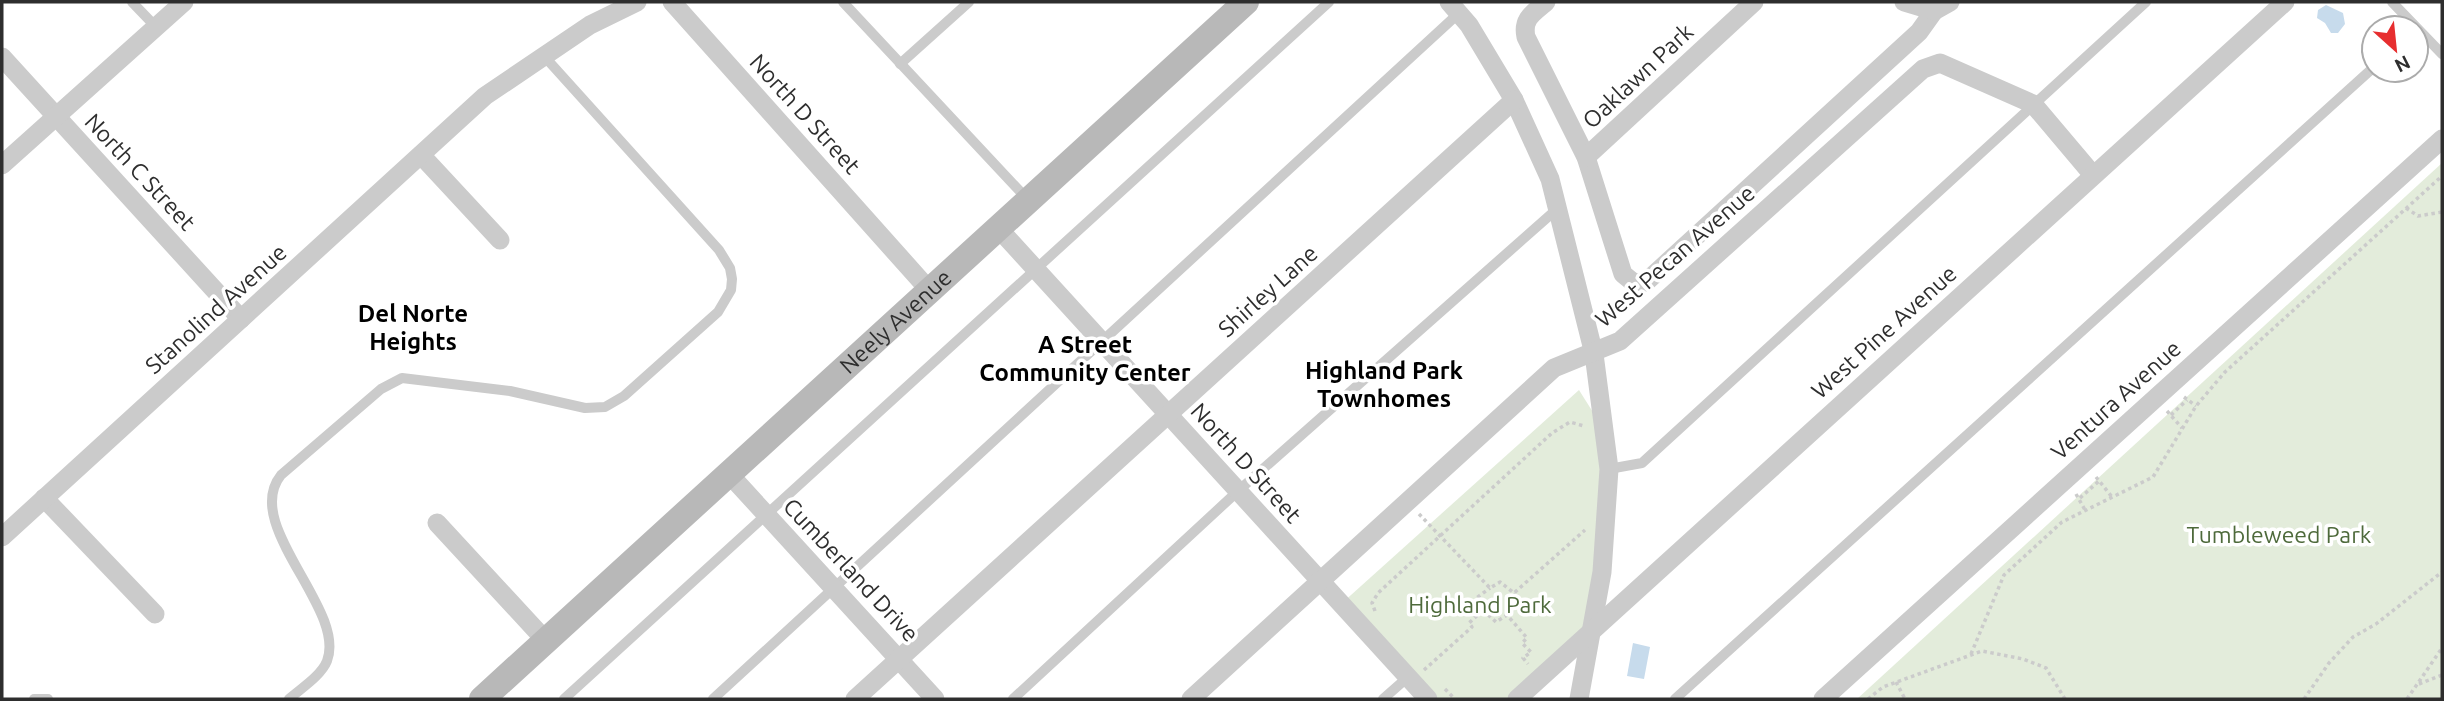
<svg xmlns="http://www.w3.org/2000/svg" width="2444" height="701" viewBox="0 0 2444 701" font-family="Ubuntu,sans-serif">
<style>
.green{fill:#e3ecdb}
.water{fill:#c7dbec}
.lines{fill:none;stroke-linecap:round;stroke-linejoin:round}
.path{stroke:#cbcbcb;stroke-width:3.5;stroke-dasharray:3.5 3.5;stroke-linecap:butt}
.lane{stroke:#cbcbcb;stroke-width:10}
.street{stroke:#cbcbcb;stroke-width:19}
.secondary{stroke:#b8b8b8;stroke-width:26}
.labels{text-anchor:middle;stroke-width:7;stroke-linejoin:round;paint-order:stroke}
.street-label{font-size:23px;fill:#2e2e2e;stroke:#fff}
.park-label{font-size:23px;fill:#4e6a3b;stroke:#fff}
.neighbourhood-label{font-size:24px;font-weight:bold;fill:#000;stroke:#fff}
</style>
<rect width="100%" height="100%" fill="#fff"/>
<g class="green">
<path d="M2442,163v536h-585z"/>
<path d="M1579,390l27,43 -17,201 -73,65h-88l-87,-95z"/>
</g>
<g class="water">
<path d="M2326,5l17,8 2,11 -7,9h-7l-6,-10 -8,-5 1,-8z"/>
<path d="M1633,643l17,4 -6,32 -17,-3z"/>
</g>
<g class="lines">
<g class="path">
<path d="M2406,208l12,8 24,-4"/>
<path d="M2184,397l12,9"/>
<path d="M2167,411l15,17"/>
<path d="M2171,415l16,-15"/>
<path d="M2096,477l16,20"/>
<path d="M2076,494l9,16"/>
<path d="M2080,498l19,-17"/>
<path d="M1419,514l71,74 10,-6 14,11 71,-63"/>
<path d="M1483,610l13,12 11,-7 20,23 -5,5 9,9 -8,6 5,6"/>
<path d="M1375,611l-3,-8 6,-10 174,-160 18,-11 14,4"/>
<path d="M1508,614l13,-12 -7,-9"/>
<path d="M1971,654l33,-79 58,-53 91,-45 43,-71 29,-34 217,-196"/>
<path d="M1424,670l48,-43 -3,-4 14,-13 -8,-11 15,-11"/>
<path d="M1896,682l9,17"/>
<path d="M2419,684l23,-9"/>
<path d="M1445,689l10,10"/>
<path d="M1868,699l15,-12 99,-36 41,8 23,9 19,31"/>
<path d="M2304,699l25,-36 24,-26 23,-13 66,-52"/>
<path d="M2407,699l35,-51"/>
</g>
<g class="lane">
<path d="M132,2l24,25"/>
<path d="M843,2l186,199"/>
<path d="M2392,2l50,52"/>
<path d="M900,64l69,-62"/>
<path d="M1609,469l33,-6 504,-461"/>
<path d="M34,699h14"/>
<path d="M289,699c11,-10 32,-23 38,-38 20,-52 -86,-136 -46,-186l100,-86 21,-11 108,13 75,17 20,-1 19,-11 94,-84 13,-22 1,-11 -2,-11 -11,-18 -175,-194"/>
<path d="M564,699l765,-697"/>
<path d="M713,699l746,-686"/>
<path d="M1013,699l225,-208 319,-282"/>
<path d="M1383,699l25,-22"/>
<path d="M1675,699l699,-632"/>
</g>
<g class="street">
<path d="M672,2l258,289"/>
<path d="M1449,2l20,23 45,75 36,79 44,175 15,115 -7,103 -23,127"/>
<path d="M1546,2c-13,11 -24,17 -20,35l60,120 37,117 11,9 12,-1 273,-250 15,-21"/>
<path d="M1904,2l30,9 16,-9"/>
<path d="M2,57l239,262"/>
<path d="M421,155l79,85"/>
<path d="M1586,157l168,-155"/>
<path d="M2,165l182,-163"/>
<path d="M999,229l429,470"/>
<path d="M730,475l205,224"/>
<path d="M44,498l111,116"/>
<path d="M437,523l109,118"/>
<path d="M2,537l483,-441 105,-71 47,-23"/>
<path d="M855,699l659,-599"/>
<path d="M1191,699l363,-331 66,-27 303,-272 17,-6 93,41 60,71"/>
<path d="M1517,699l768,-697"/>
<path d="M1823,699l619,-560"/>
</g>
<path class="secondary" id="s1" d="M482,699l764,-697"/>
</g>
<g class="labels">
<g class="street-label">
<text transform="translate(1638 76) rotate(-43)" y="8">Oaklawn Park</text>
<text transform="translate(805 114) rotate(48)" y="8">North D Street</text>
<text transform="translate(140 172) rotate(47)" y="8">North C Street</text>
<text transform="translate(1675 256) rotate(-41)" y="8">West Pecan Avenue</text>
<text transform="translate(1268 291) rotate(-42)" y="8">Shirley Lane</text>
<text transform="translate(216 309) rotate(-42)" y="8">Stanolind Avenue</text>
<text dy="8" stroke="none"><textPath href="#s1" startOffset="560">Neely Avenue</textPath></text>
<text transform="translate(1884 332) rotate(-42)" y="8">West Pine Avenue</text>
<text transform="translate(2116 400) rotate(-42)" y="8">Ventura Avenue</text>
<text transform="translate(1246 463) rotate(48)" y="8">North D Street</text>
<text transform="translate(851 570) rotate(47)" y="8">Cumberland Drive</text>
</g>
<g class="park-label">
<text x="2279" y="543">Tumbleweed Park</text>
<text x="1480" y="613">Highland Park</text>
</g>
<g class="neighbourhood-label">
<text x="413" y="322">Del Norte<tspan x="413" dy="28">Heights</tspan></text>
<text x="1085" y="353">A Street<tspan x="1085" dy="28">Community Center</tspan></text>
<text x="1384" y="379">Highland Park<tspan x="1384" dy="28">Townhomes</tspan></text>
</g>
</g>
<rect width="2444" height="701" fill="none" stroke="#2e2e2e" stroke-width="7"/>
<g transform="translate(2395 49) rotate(153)"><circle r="33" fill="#ffffff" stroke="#ababab" stroke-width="2"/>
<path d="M0-5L12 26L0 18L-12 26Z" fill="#e72e2f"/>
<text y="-10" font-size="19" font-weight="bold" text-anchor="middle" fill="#2e2e2e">N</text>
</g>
</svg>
